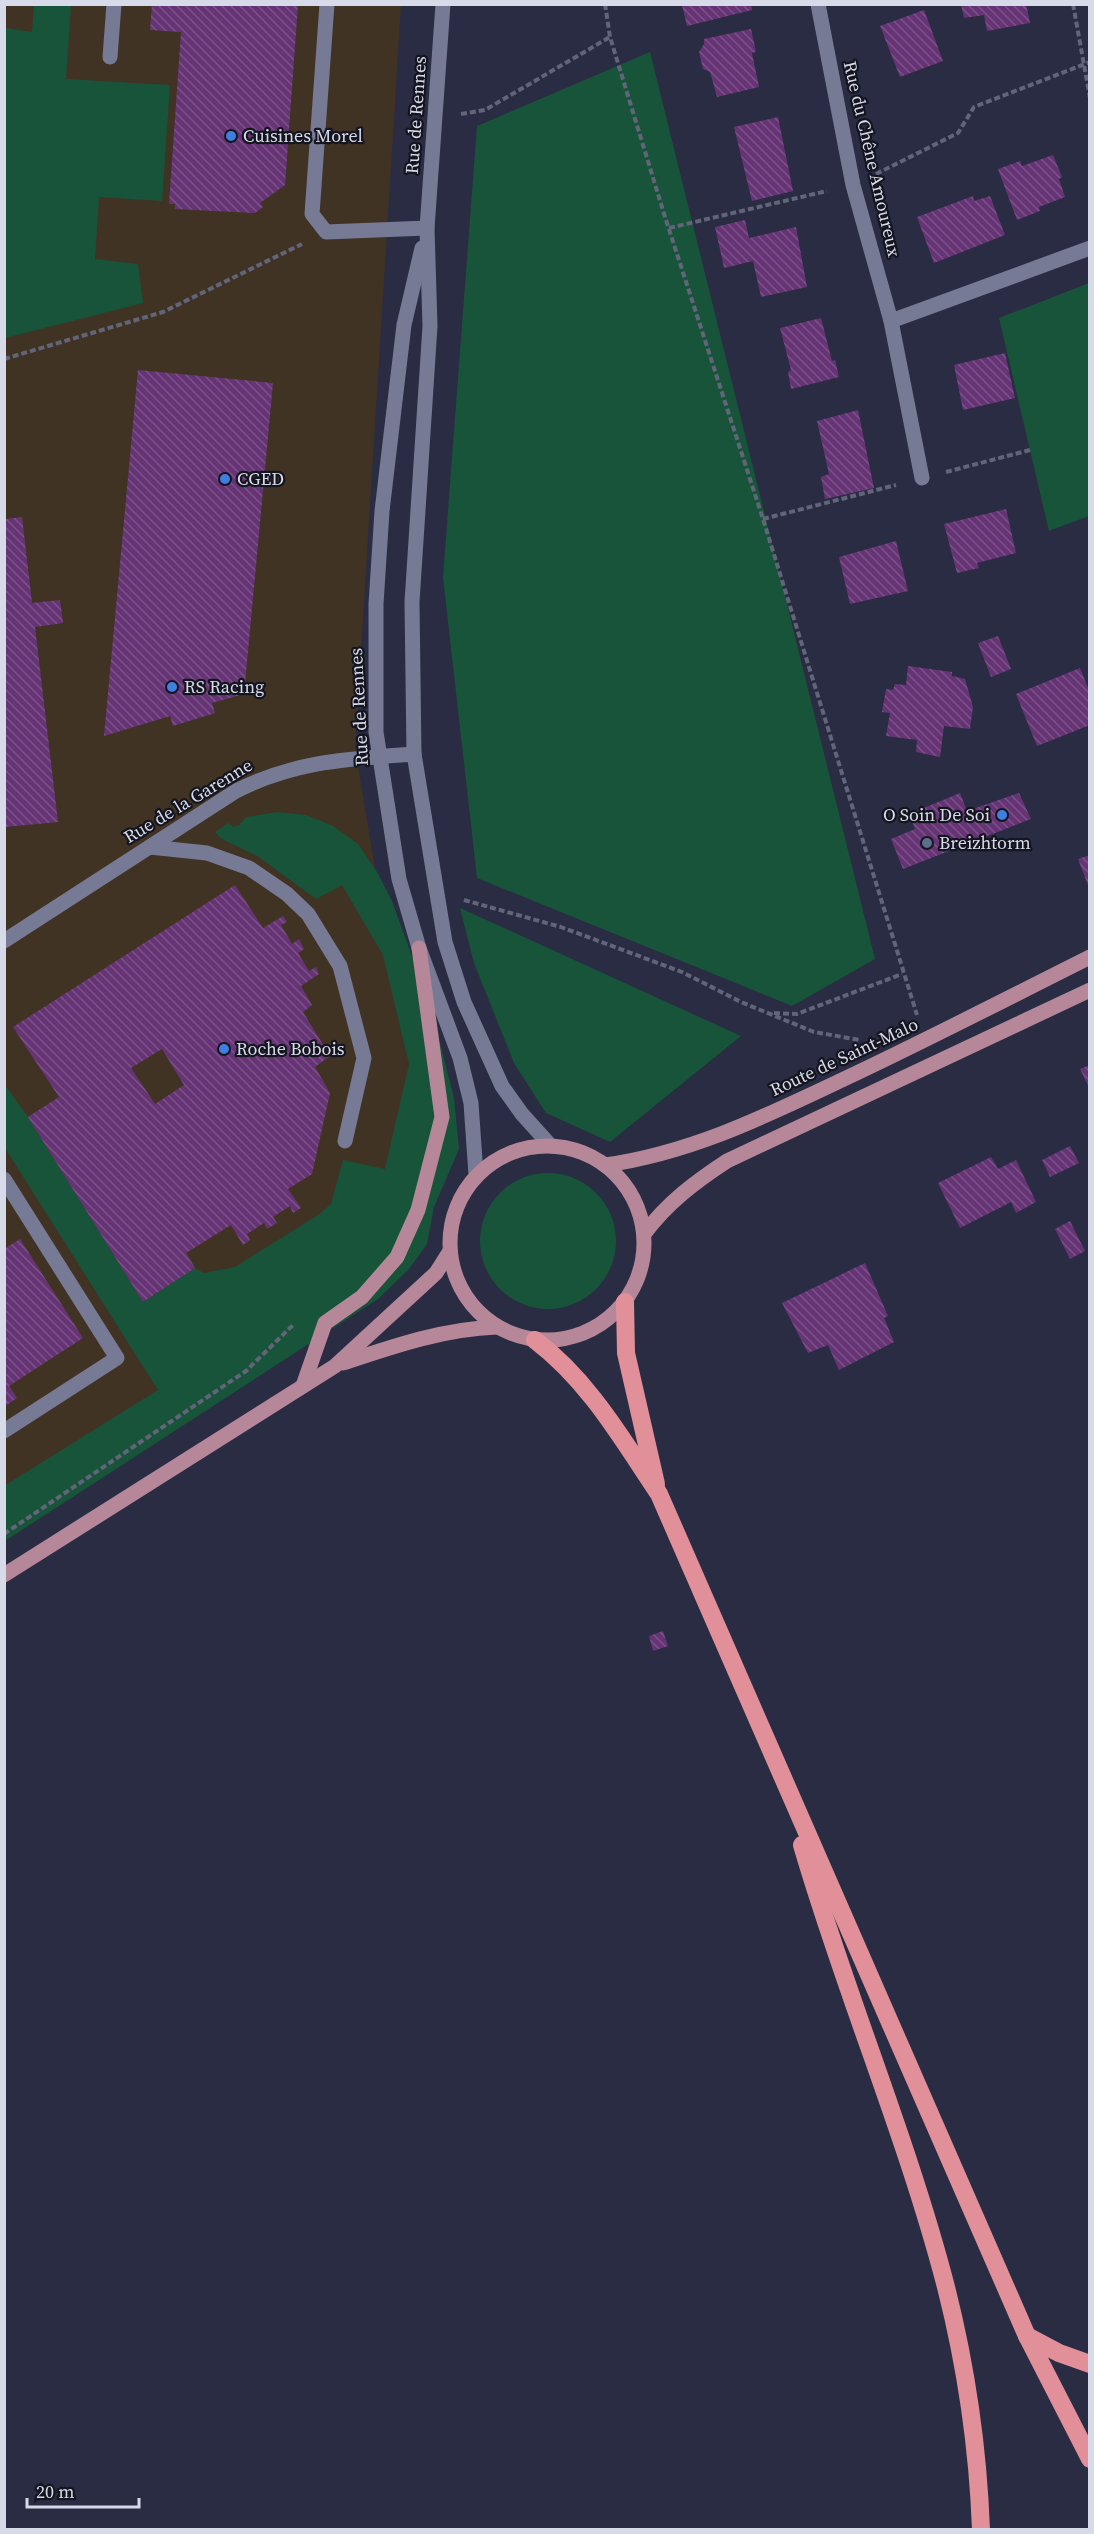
<svg xmlns="http://www.w3.org/2000/svg" width="1094" height="2534" viewBox="0 0 1094 2534" font-family="'Source Serif 4',serif">
<style>
.commercial{fill:#403324}
.green{fill:#18543a}
.building{fill:url(#building-back-hatch);fill-rule:evenodd}
.lines{fill:none;stroke-linecap:round;stroke-linejoin:round}
.path{stroke:#626579;stroke-width:4;stroke-dasharray:6 3;stroke-linecap:butt}
.minor{stroke:#767a94;stroke-width:15}
.major{stroke:#b68798;stroke-width:15}
.highway{stroke:#e1909a;stroke-width:18}
.shop-dot{fill:#3f7fe0;stroke:#14151f;stroke-width:2}
.service-dot{fill:#5c6f8a;stroke:#14151f;stroke-width:2}
.labels{text-anchor:middle;stroke-width:4.5;stroke-linejoin:round;paint-order:stroke}
.street-label{font-size:18px;fill:#d7dae9;stroke:#14151f}
.poi-label{font-size:18px;fill:#d7dae9;stroke:#14151f;text-anchor:start}
</style>
<defs>
<pattern id="building-back-hatch" width="6" height="6" patternUnits="userSpaceOnUse" patternTransform="scale(1.5)"><rect width="6" height="6" fill="#663475"/><path d="M-1 5l2 2M0 0l6 6M5-1l2 2" fill="none" stroke="#7b5189"/></pattern>
</defs>
<rect width="100%" height="100%" fill="#292c42"/>
<path class="commercial" d="M5,5h396l-46,742 22,134 39,121 -28,249 -383,268z"/>
<g class="green">
<path d="M34,5h37l-5,74 104,6 -8,116 -63,-4 -4,62 43,5 5,39 -138,35v-310l27,4z"/>
<path d="M650,52l225,907 -83,47 -315,-128 -34,-301 34,-451z"/>
<path d="M1089,283v233l-40,15 -50,-213z"/>
<path d="M277,812l29,3 27,11 25,18 19,28 15,29 40,110 22,87 5,51 -25,58 -7,37 -18,25 -31,30 -373,242 -1,-55 154,-96 -153,-242v-63l23,32 115,185 52,-34 9,5 31,-6 83,-52 13,-11 12,-44 42,9 24,-105 -26,-109 -41,-70 -26,14 -57,-42 -37,-18 -7,-7 13,-9 6,4 5,-2 7,-8z"/>
<path d="M460,908l281,128 -131,106 -64,-29 -32,-50 -40,-100z"/>
<circle cx="548" cy="1241" r="68"/>
</g>
<g class="building">
<path d="M152,4h146l-13,181 -25,18 3,4 -8,6 -80,-4v-5h-6l12,-172 -31,-2z"/>
<path d="M751,4l1,6 -65,16 -5,-21z"/>
<path d="M961,4h65l4,19 -43,8 -3,-16 -20,3z"/>
<path d="M924,10l19,51 -43,16 -20,-51z"/>
<path d="M751,29l5,23 -4,1 7,34 -42,10 -7,-25 -7,-3 -4,-17 5,-8v-5z"/>
<path d="M778,117l15,74 -41,10 -18,-74z"/>
<path d="M1053,155l9,22 -3,2 6,18 -26,10 1,4 -23,9 -19,-51 22,-8 2,5z"/>
<path d="M973,196l1,5 16,-5 15,39 -71,28 -17,-46z"/>
<path d="M745,220l4,18 47,-11 11,60 -46,10 -8,-36 -29,7 -9,-41z"/>
<path d="M821,318l11,43 3,-1 4,17 -48,12 -3,-17 3,-2 -11,-42z"/>
<path d="M1005,353l10,45 -52,12 -9,-45z"/>
<path d="M138,370l135,13 -29,311 -32,9 3,10 -42,13 -3,-10 -66,20z"/>
<path d="M858,410l16,78 -49,11 -4,-22 8,-3 -12,-53z"/>
<path d="M1006,509l10,44 -39,10 2,5 -22,5 -13,-49z"/>
<path d="M22,517l10,86 28,-3 3,23 -28,4 23,195 -53,5v-308z"/>
<path d="M896,541l12,50 -58,13 -11,-47z"/>
<path d="M998,636l13,33 -20,8 -13,-34z"/>
<path d="M908,666l44,6v4l13,3 8,28 -3,22 -26,-3 -4,31 -24,-5 1,-12 -31,-4 4,-23 -8,-1 4,-23 7,1 2,-6 11,1z"/>
<path d="M1080,668l10,25v32l-53,21 -21,-52z"/>
<path d="M960,793l7,18 52,-18 12,26 -128,50 -12,-30 24,-10 -6,-15z"/>
<path d="M1090,855v33h-1l-11,-29z"/>
<path d="M235,885l28,43 20,-12 4,6 -6,3 11,19 7,-5 5,10 -6,4 11,18 7,-4 3,7 -18,12 11,19 -9,7 27,44 -15,11 15,26 -18,81 -24,15 13,19 -8,5 -3,-7 -17,11 4,6 -10,6 -3,-6 -17,11 3,6 -7,5 -12,-20 -45,28 9,15 -52,34 -115,-185 31,-20 -46,-70zM162,1049l22,36 -29,19 -24,-36z"/>
<path d="M1090,1065v25l-10,-21z"/>
<path d="M1070,1146l9,17 -29,14 -8,-17z"/>
<path d="M991,1157l7,12 18,-9 20,42 -20,11 -5,-11 -51,26 -22,-45z"/>
<path d="M1070,1221l15,30 -15,8 -15,-30z"/>
<path d="M20,1239l63,99 -74,48 8,12 -13,9v-158z"/>
<path d="M865,1263l23,53 -4,2 10,24 -55,28 -11,-25 -20,8 -26,-50z"/>
<path d="M663,1631l5,15 -15,5 -4,-15z"/>
</g>
<g class="lines">
<g class="path">
<path d="M605,4l5,33 55,180 98,302 154,496"/>
<path d="M1073,4l17,94"/>
<path d="M461,114l24,-4 125,-73"/>
<path d="M876,174l82,-41 16,-26 116,-45"/>
<path d="M669,228l158,-37"/>
<path d="M4,359l159,-47 139,-68"/>
<path d="M946,472l84,-22"/>
<path d="M763,519l133,-34"/>
<path d="M464,900l97,27 121,45 59,30 73,30 46,8"/>
<path d="M774,1013l23,1 105,-40"/>
<path d="M4,1534l242,-163 48,-47"/>
</g>
<g class="minor">
<path d="M327,4l-15,210 14,18 101,-4"/>
<path d="M443,4l-16,224 3,98 -18,276 2,152 31,188 19,60 38,84 20,28 28,31"/>
<path d="M818,4l35,181 38,136 31,157"/>
<path d="M110,57l4,-53"/>
<path d="M422,248l-18,77 -22,186 -6,93v128l23,147 20,69 41,110 11,45 5,72"/>
<path d="M891,321l199,-73"/>
<path d="M150,847l57,6 42,15 38,26 21,20 32,52 24,92 -19,83"/>
<path d="M4,941l232,-150c59,-30 113,-32 178,-37"/>
<path d="M4,1179l113,179 -113,73"/>
</g>
<g class="major">
<circle cx="547" cy="1243" r="97"/>
<path d="M605,1165c86,-12 161,-49 239,-86 83,-39 164,-81 246,-122"/>
<path d="M644,1234c23,-31 51,-52 83,-73l363,-171"/>
<path d="M343,1363c51,-17 100,-34 154,-36"/>
<path d="M304,1383l21,-60 37,-26 35,-40 21,-47 24,-93 -23,-169"/>
<path d="M4,1575l331,-209 101,-93 14,-22"/>
</g>
<g class="highway">
<path d="M625,1302l1,51 30,131"/>
<path d="M535,1340c54,41 87,99 124,154l368,842 63,123"/>
<path d="M802,1845c43,148 105,292 144,442 20,79 32,161 35,243"/>
<path d="M1027,2336l32,17 31,11"/>
</g>
</g>
<g class="shop-dot">
<circle cx="231" cy="136" r="6"/>
<circle cx="225" cy="479" r="6"/>
<circle cx="172" cy="687" r="6"/>
<circle cx="1002" cy="815" r="6"/>
<circle cx="224" cy="1049" r="6"/>
</g>
<circle class="service-dot" cx="927" cy="843" r="6"/>
<g class="labels">
<g class="street-label">
<text transform="translate(416 115) rotate(-86)" y="6">Rue de Rennes</text>
<text transform="translate(872 159) rotate(77)" y="6">Rue du Chêne Amoureux</text>
<text transform="translate(359 707) rotate(-93)" y="6">Rue de Rennes</text>
<text transform="translate(188 801) rotate(-31)" y="6">Rue de la Garenne</text>
<text transform="translate(844 1057) rotate(-25)" y="6">Route de Saint-Malo</text>
</g>
<g class="poi-label">
<text x="243" y="142">Cuisines Morel</text>
<text x="237" y="485">CGED</text>
<text x="184" y="693">RS Racing</text>
<text x="990" y="821" text-anchor="end">O Soin De Soi</text>
<text x="939" y="849">Breizhtorm</text>
<text x="236" y="1055">Roche Bobois</text>
</g>
</g>
<rect width="1094" height="2534" fill="none" stroke="#d7dae9" stroke-width="12"/>
<path d="M27 2498v9h112v-9" fill="none" stroke="#d7dae9" stroke-width="3"/>
<text x="36" y="2498" font-size="18" fill="#d7dae9" stroke="#14151f" stroke-width="4.5" paint-order="stroke">20 m</text>
</svg>
